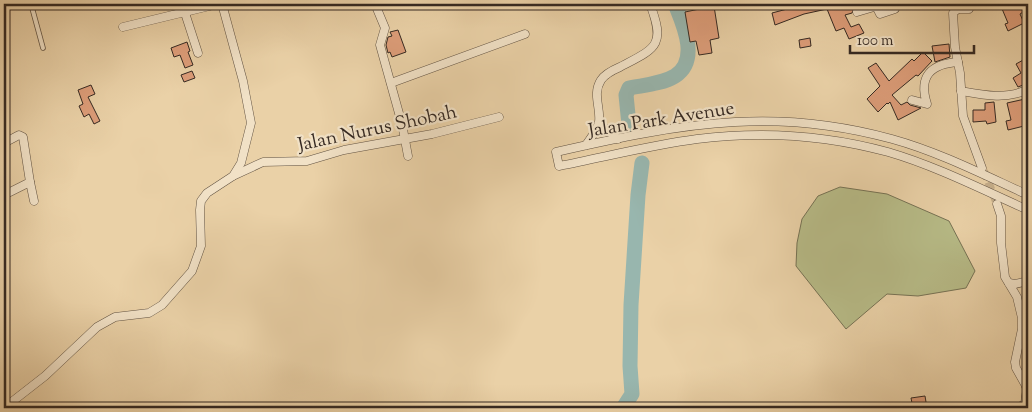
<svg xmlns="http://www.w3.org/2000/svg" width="1032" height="412" viewBox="0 0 1032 412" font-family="'Sorts Mill Goudy',serif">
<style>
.green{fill:#b7bb87;stroke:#767254}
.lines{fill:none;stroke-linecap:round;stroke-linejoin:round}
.river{stroke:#98b6ae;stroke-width:15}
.building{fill:#dd9d79;stroke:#352922}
.street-tunnel{stroke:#c6af8c;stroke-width:8;stroke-dasharray:8 4;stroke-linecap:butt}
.lane-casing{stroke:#625343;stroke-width:5.5}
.street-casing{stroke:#625343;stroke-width:9}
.lane{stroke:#f1e1c6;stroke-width:4}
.street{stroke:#f1e1c6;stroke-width:8}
.labels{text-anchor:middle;stroke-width:4.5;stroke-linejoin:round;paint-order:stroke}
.street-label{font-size:19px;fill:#352922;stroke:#f1e1c6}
</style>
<rect width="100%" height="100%" fill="#ead1a7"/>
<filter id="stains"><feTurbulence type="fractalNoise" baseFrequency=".004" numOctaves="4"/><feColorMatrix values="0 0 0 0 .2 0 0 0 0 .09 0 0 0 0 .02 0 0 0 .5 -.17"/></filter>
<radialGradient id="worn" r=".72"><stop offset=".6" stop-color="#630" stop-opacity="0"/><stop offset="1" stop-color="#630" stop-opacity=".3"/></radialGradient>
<path class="green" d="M840,187l47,7 62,27 26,50 -9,17 -48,8 -31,-2 -41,35 -50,-63 1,-23 5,-24 16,-23z"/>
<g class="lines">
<g class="river">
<path d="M629,125l-3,-30 3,-7c15,-3 33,-4 46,-12 25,-16 8,-52 0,-72"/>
<path d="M623,408l9,-14 -2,-28 1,-61 7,-110 4,-32"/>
</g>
</g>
<g class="building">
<path d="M790,4h75l-10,3 -3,6 -7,2 6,12 8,-3 5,9 -15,6 -5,-11 -8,3 -9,-22 -23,5 -29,11 -3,-12 19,-5z"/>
<path d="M1000,4h28v5l-8,5 4,9 -16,8 -3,-7 3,-1z"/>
<path d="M714,6l5,32 -9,2 2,13 -13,2 -3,-14 -6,1 -5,-30z"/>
<path d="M398,30l8,22 -14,5 -2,-5 -2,1 -2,-8 2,-8 4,-1 -2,-4z"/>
<path d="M810,38l1,8 -11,2 -1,-8z"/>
<path d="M187,42l3,9 -2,1 5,13 -8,3 -5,-13 -6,2 -3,-9z"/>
<path d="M949,44l1,13 -15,5 -3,-16z"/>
<path d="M923,52l9,9 -14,15 -2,-1 -24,20 9,10 6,-3 3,3 11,3 -23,12 -8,-18 -2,2 -1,-1 -9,9 -11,-13 13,-13 -12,-18 8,-5 13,18 23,-22 2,2z"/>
<path d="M1025,59h3v24l-10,4 -5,-9 8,-5 -5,-9z"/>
<path d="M192,71l3,7 -11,4 -3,-7z"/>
<path d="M91,85l4,9 -7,3 12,24 -6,3 -5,-10 -5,3 -5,-11 4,-2 -5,-14z"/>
<path d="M1028,95v30l-20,5 -2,-9 5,-1 -4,-17 18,-4 -1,-2z"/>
<path d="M994,102l2,20 -9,2 -1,-3 -13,1v-12h12v-7z"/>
<path d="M925,396l2,12h-14l-2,-10z"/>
</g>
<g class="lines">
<path class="street-tunnel" d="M984,171l13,33"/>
<defs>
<path id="lane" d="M31,4l12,44"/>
<g id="street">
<path d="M375,4l10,24 -5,17 22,79 6,32"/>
<path d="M971,4l-2,5h-11l-5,4 2,34 5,26 3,43 19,52"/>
<path d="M857,12l17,-5 3,1 3,6 15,-5v-5"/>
<path d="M185,13l13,40"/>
<path d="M123,27l95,-23"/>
<path d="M391,83l134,-49"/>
<path d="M961,91c22,4 47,9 67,-2"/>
<path d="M912,100l15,4c-9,-28 4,-40 31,-42"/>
<path d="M599,123l19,16"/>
<path d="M4,143l15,-8 4,2 7,45 4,19"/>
<path d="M586,145c4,-6 12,-16 13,-23 2,-14 -7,-28 2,-42 4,-6 12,-10 19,-13 36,-19 46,-21 30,-63"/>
<path d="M233,176l30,-14 44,-1 37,-11 88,-16 67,-17"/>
<path d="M4,195l26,-13"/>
<path d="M1028,195c-44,-20 -89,-43 -136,-56 -51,-14 -105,-20 -157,-17 -59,3 -122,17 -179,30l3,14c46,-9 92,-21 138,-27 63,-8 129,-4 191,13 48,14 95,38 140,58"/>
<path d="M997,204l4,12v27l4,34 12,20 5,21v11l-7,33 1,6 9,16 2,5 -2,14"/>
<path d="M1009,283l6,1 13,-3"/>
<path d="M4,408l41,-32 52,-49 18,-10 34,-4 13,-8 30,-34 9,-25 -1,-36 1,-9 6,-8 26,-17 8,-13 10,-40 -8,-42 -21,-77"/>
<path d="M1016,408l12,-5"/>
</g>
</defs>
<use href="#lane" class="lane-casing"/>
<use href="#street" class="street-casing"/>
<use href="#lane" class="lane"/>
<use href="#street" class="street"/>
</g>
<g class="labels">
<g class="street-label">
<text transform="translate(661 118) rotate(-9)" y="7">Jalan Park Avenue</text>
<text transform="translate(377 127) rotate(-12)" y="7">Jalan Nurus Shobah</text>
</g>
</g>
<rect width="1032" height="412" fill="none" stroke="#ead1a7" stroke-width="20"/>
<rect x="5" y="5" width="1022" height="402" fill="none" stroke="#352922" stroke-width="2.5"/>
<rect x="10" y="10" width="1012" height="392" fill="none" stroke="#352922"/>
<path d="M850 45v8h124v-8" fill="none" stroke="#352922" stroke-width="2.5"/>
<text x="857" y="45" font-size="15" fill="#352922" stroke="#f1e1c6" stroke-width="4" paint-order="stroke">100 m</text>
<rect width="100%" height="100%" filter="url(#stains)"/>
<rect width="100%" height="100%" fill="url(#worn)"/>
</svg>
